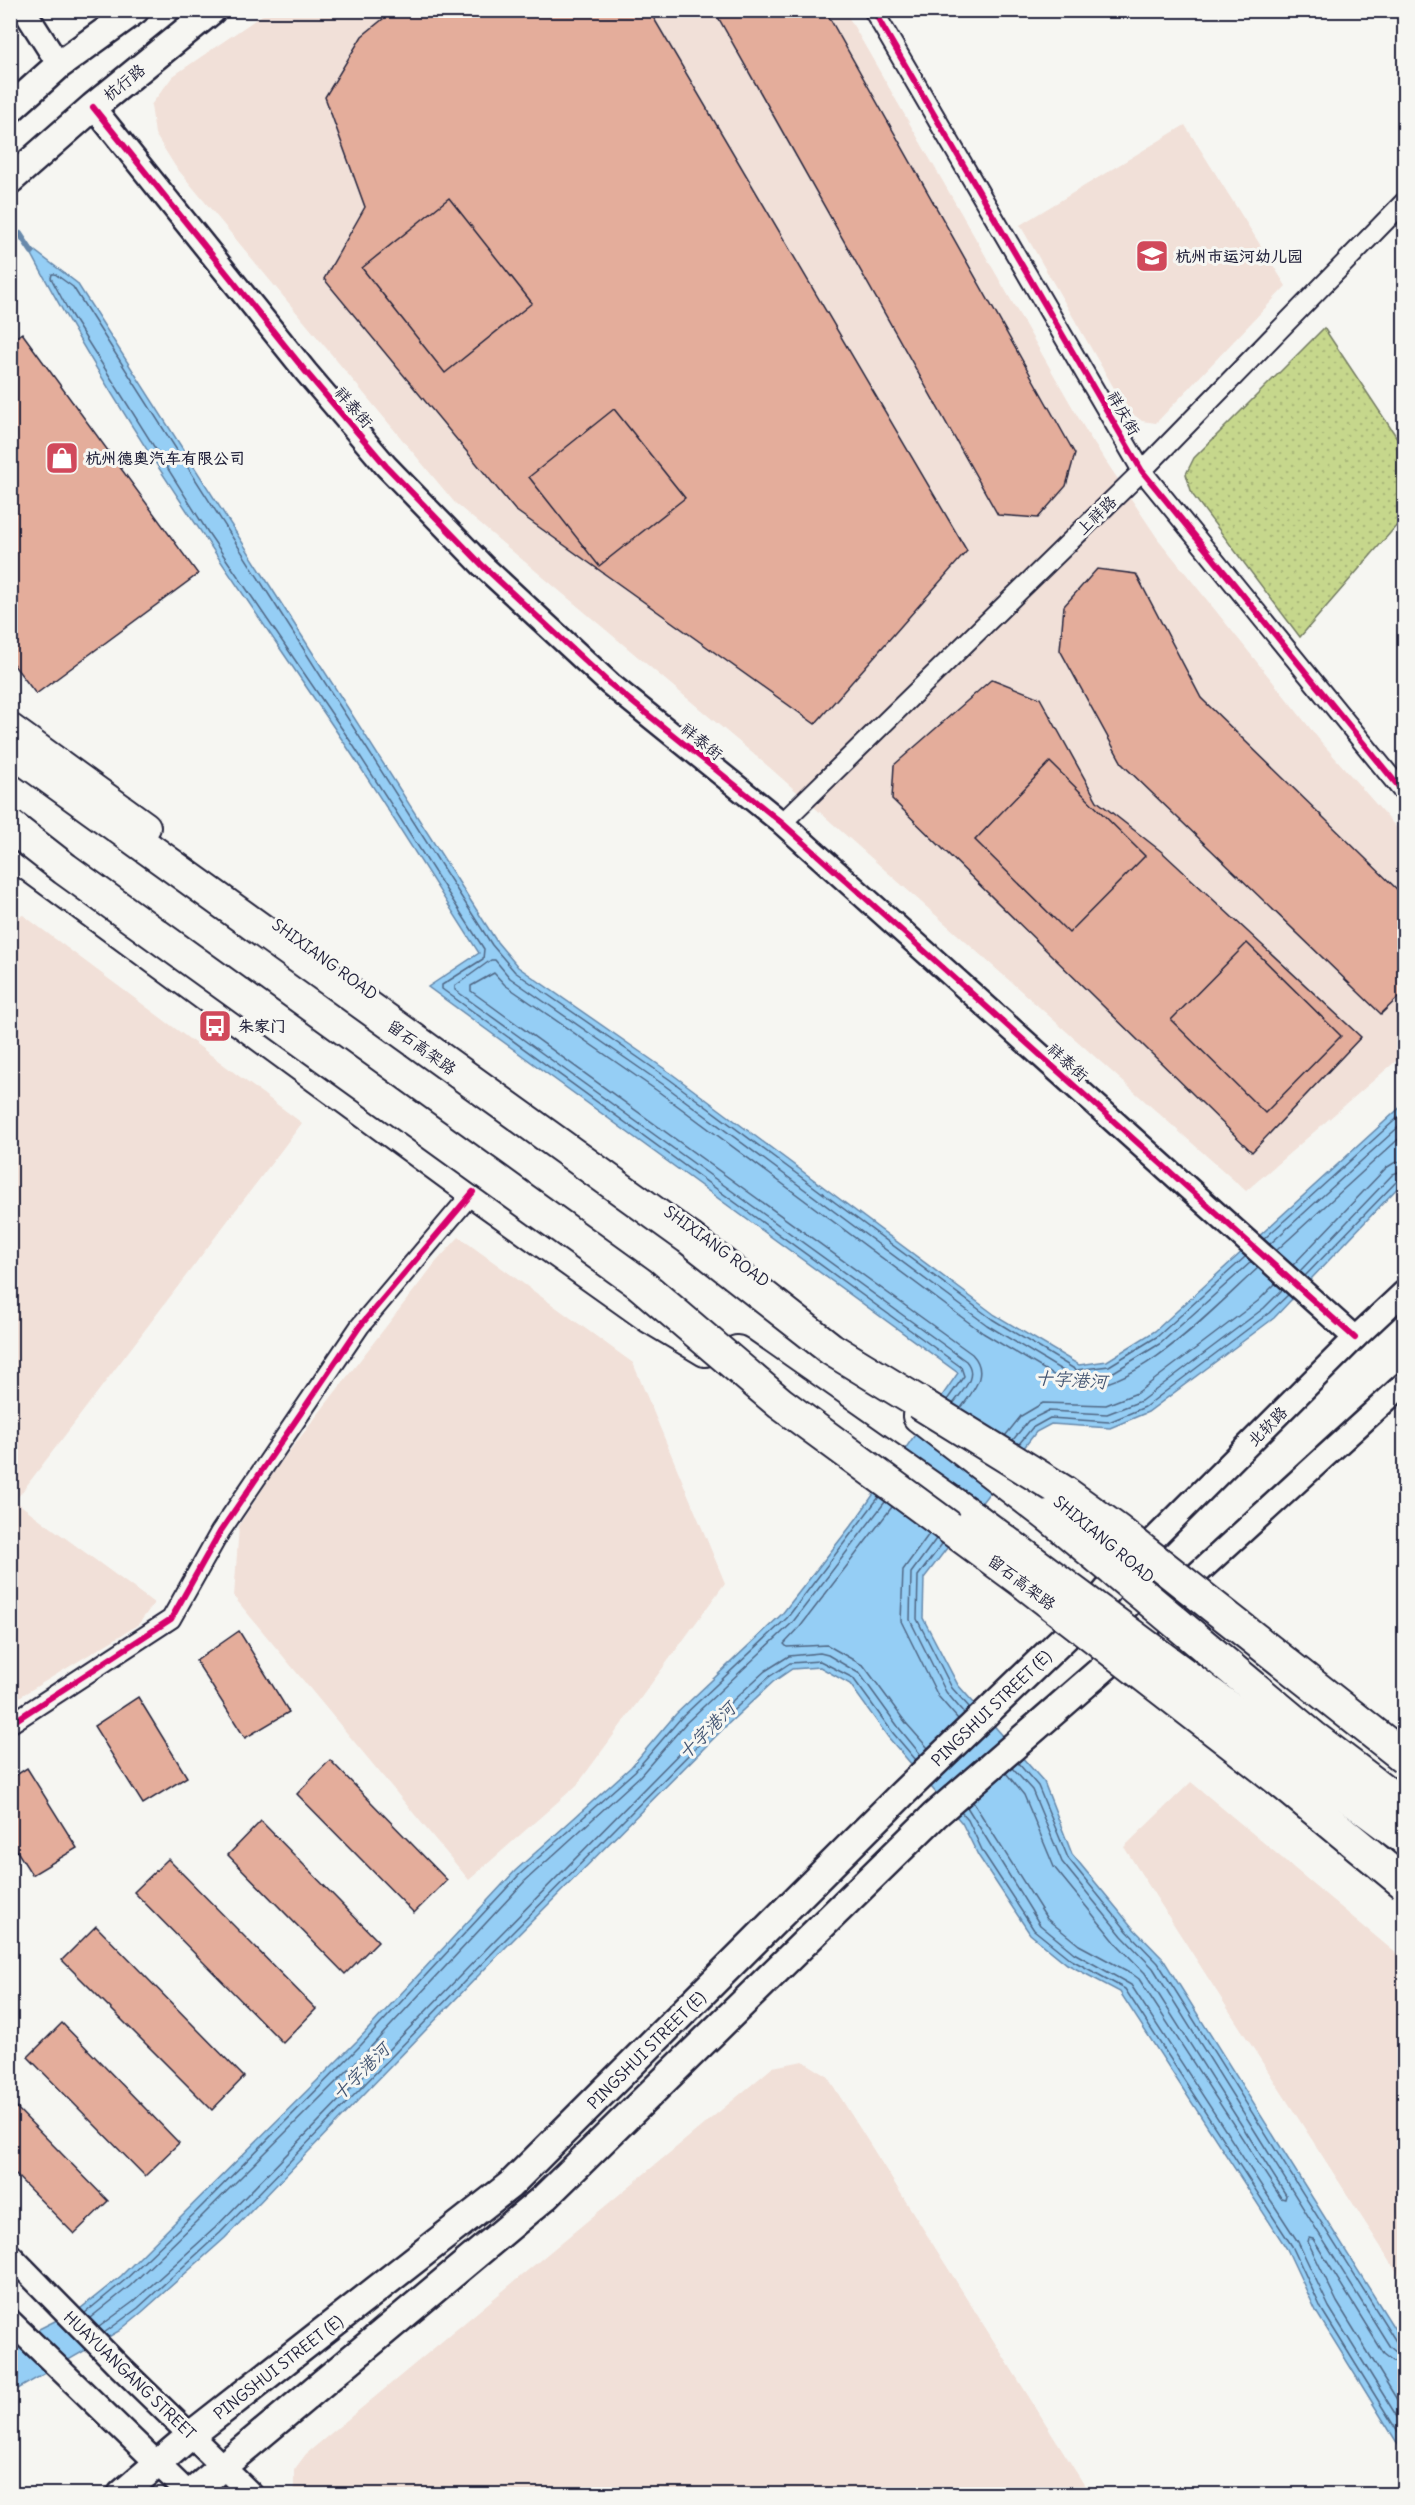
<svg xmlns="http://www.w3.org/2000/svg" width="1415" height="2505" viewBox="0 0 1415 2505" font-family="Delius,'LXGW WenKai TC',sans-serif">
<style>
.built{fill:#f1e0d8}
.park{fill:url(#park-dots);stroke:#747c64;stroke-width:1.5}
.water{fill:#95cef5;stroke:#6789ab;stroke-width:1.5}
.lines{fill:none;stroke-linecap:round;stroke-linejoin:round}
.shore{stroke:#506785;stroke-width:1.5}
.stream{stroke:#6789ab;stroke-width:6}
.building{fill:#e4ad9b;stroke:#22223b;stroke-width:1.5}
.minor-casing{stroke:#22223b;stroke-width:22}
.tertiary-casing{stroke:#22223b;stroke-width:27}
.secondary-casing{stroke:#22223b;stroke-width:32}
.primary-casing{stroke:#22223b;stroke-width:34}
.trunk-casing{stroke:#22223b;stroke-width:36}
.minor{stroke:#f6f6f2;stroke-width:18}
.tertiary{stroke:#f6f6f2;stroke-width:22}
.secondary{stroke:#f6f6f2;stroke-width:27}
.primary{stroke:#f6f6f2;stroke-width:30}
.trunk{stroke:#f6f6f2;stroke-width:32}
.trunk-bridge-casing{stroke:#22223b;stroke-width:36;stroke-linecap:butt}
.trunk-bridge{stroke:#f6f6f2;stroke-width:32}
.cycleway-casing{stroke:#f6f6f2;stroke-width:10}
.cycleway{stroke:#d6006c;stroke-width:6}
.labels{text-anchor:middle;stroke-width:6;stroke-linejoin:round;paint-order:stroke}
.street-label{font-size:16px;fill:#22223b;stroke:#f6f6f2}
.poi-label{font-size:16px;font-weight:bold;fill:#22223b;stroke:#f6f6f2;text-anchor:start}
.water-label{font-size:18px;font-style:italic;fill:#445673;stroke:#f6f6f2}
</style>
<defs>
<pattern id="park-dots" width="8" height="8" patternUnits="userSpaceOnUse" patternTransform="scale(1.5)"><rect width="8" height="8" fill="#c6d78c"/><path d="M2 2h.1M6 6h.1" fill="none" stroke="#aab87a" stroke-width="1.8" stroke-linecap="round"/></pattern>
</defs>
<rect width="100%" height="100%" fill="#f6f6f2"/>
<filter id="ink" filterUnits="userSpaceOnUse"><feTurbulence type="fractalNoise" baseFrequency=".0167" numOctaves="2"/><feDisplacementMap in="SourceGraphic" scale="12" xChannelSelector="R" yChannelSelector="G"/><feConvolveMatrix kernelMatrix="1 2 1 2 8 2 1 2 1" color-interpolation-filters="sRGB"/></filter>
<g filter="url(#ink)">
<g class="built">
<path d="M268,11h577l244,425 69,103 164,204 82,93v218l-158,137 -477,-424 -314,-264 -280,-337 -20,-32 -4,-29 22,-29z"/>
<path d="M1185,125l101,161 -130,137 -14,-2 -16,-12 -106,-184z"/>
<path d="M23,915l279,208 -287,378 139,102 -16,22 -127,77 -1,-782z"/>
<path d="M459,1237l174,126 92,220 -148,202 -108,95 -235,-283 5,-72 39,-59 158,-204z"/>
<path d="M1191,1782l213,178v323l-280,-436z"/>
<path d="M803,2061l24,15 263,418h-793l-3,-6v-18l12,-16 467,-387z"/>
</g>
<path class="park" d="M1324,328l80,120v69l-104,120 -108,-143 -6,-20 8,-16z"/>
<path class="water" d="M27,245l50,38 420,659 21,25 154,107 323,241 84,50 28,-4 48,-30 249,-227v77l-130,137 -126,94 -38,16 -59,-4 -15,8 -112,146 -1,40 35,67 86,97 28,72 60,73 31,32 241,385v110l-87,-141 -30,-64 -167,-257 -53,-28 -37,-30 -52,-79 -16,-32 -74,-86 -38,-53 -30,-17 -28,2 -19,13 -46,43 -222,223 -280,290 -83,74 -23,19 -108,62v-50l70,-35 40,-32 236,-235 158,-170 116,-104 45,-53 106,-100 75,-96 101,-145 -530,-386 51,-34c-44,-69 -87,-138 -132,-206 -111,-165 -228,-326 -320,-502z"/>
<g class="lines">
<g class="shore">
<path d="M1264,1239l140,-127"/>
<path d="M1270,1244l134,-122"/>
<path d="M1277,1250l127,-116"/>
<path d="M1293,1265l93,-97 8,-5 10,-2"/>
<path d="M1300,1271l93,-97 11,-4"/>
<path d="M1305,1276l93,-96 6,-2"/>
<path d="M947,1400l17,-24 -3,-9 -519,-378v-4l41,-26 1,-10 -131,-204 -144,-211 -141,-224 -17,-32 1,-4h3l18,13 419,658 23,27 154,107 323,240 84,51 33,-4 49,-30 87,-79"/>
<path d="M953,1404c9,-13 26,-28 13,-43l-511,-371v-4l36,-26h4l15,18 154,107 323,240 86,52 8,1 31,-5 49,-30 90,-81"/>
<path d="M961,1408c12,-17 29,-35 11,-54l-501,-363v-5l23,-13 11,12 154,107 324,241 89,53c59,12 145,-81 186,-118"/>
<path d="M1005,1436l16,-20 22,-13 63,2 31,-12 121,-92 17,-17"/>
<path d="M1013,1440l15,-19 20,-10 59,3 34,-13 123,-93 18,-18"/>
<path d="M1019,1444l13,-16 18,-10 59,4 36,-15 124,-94 19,-18"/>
<path d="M892,1507l-92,120 -16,17 3,3 40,-2 37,21 42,57 22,25"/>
<path d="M929,1534l-26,36 -2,51 37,75 20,23"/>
<path d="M936,1539l-25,34 -1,47 36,72 18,21"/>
<path d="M942,1544l-24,32 -1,43 35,69 18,20"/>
<path d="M1018,1763l20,23 30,72 59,73 31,32 239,380 7,3"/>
<path d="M1012,1768l20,22 30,72 60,74 31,32 237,379 7,6 7,1"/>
<path d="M973,1802l74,117 32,26 52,28 8,6 142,219 4,1 1,-4 -141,-222 -30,-31 -61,-75 -30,-72 -18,-22"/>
<path d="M967,1807l73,118 34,28 57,32 167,257 31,65 75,121"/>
<path d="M961,1812l7,8 15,32 51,78 36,29 55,30 167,257 30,64 82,132"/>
<path d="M85,2313l40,-33 71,-68 165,-167 158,-170 116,-104 46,-53 106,-100 92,-121"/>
<path d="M90,2318l40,-32 71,-69 166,-166 158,-170 115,-105 46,-53 106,-100 93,-121"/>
<path d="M99,2327l34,-25 82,-74 281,-289 221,-224 48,-44 24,-15 31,-3 8,2 32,19 39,54 22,27"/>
<path d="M104,2333l34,-25 82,-75 281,-289 221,-223 47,-44 21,-14 30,-2 33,17 40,55 23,27"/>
<path d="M1404,2363l-11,-2 -9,-7 -71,-115 -4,-1 -1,4 29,60 67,109"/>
</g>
<path class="stream" d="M20,234l12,18"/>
</g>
<g class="building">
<path d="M394,10h255l318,541 -152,173 -300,-214 -191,-231 41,-72 -40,-110 37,-61z"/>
<path d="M714,10h111l250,444 -9,32 -28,32 -40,-3z"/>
<path d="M449,198l83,105 -87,70 -83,-105z"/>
<path d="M22,333l176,241 -162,120 -26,-34v-319z"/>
<path d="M614,409l71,89 -86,68 -70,-89z"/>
<path d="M1097,569l39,5 65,124 203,198v96l-23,22 -258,-249 -63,-115 4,-44z"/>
<path d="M992,679l48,19 57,103 65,51 199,185 -109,115 -360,-353 2,-34z"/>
<path d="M1050,762l95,94 -76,77 -94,-93z"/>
<path d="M1247,943l94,93 -76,77 -94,-93z"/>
<path d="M239,1631l50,81 -44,26 -49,-77z"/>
<path d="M138,1697l49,80 -44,27 -49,-78z"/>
<path d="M330,1760l117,120 -33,33 -117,-119z"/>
<path d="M27,1768l50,80 -45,27 -22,-35v-61z"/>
<path d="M261,1821l117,120 -33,33 -117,-119z"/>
<path d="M168,1859l148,150 -33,34 -149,-151z"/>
<path d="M96,1926l148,151 -32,33 -150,-150z"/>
<path d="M62,2023l117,120 -34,33 -117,-119z"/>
<path d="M10,2101l98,100 -34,33 -64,-65z"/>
</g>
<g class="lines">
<defs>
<g id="minor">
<path d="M873,10l269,461 262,322"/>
<path d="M782,823l360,-352 262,-269"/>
<path d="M10,1724l161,-105 49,-87 140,-206 113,-134"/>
</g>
<g id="tertiary">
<path d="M24,10l35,55"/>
<path d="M93,107l213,265 80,94 97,100 127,118 172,139 573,515"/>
<path d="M1132,1561l223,-223 49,-46"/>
<path d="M1175,1594l229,-210"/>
<path d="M10,2255l108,110 133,129"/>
<path d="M10,2321l179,173"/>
</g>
<g id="secondary">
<path d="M10,109l49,-44 76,-55"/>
<path d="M10,180l83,-73 119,-97"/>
<path d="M122,2494l69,-59 319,-250 393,-392 184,-177 44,-54"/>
<path d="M190,2494l355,-297 390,-382 194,-169 43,-49"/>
</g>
<g id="primary">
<path d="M10,729l135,98"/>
<path d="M10,852l463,340 177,126 55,33"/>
<path d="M1088,1525l316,262"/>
<path d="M1354,1820l50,39"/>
</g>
<g id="trunk">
<path d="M10,749l679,489 142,111 87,53"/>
<path d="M737,1352l238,167"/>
<path d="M919,1416l130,100"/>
</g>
</defs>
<use href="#minor" class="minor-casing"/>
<use href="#tertiary" class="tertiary-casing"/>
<use href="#secondary" class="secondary-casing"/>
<use href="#primary" class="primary-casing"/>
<use href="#trunk" class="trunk-casing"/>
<use href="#minor" class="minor"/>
<use href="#tertiary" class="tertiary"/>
<use href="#secondary" class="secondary"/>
<use href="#primary" class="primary"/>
<use href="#trunk" class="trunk"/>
<defs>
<g id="trunk-bridge">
<path d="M10,826l55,43 574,414 141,120 241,177 257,199 126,104"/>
<path d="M918,1402l146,90 54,39 286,226"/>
<path d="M1049,1516l264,221 91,69"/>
<path d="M975,1519l429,319"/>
</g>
</defs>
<use href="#trunk-bridge" class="trunk-bridge-casing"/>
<use href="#trunk-bridge" class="trunk-bridge"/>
<defs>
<g id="cycleway">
<path d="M873,10l269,461 262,322"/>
<path d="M93,107l213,265 80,94 97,100 127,118 172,139 573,515"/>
<path d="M10,1724l161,-105 49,-87 140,-206 113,-134"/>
</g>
</defs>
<use href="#cycleway" class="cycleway-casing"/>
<use href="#cycleway" class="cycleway"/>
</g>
</g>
<defs>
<symbol id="school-square" viewBox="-11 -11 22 22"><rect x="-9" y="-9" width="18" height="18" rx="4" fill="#d1495b" stroke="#f6f6f2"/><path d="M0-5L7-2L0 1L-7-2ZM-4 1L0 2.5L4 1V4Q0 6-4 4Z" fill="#fff"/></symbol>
<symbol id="shop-square" viewBox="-11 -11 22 22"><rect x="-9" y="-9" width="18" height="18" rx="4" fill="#d1495b" stroke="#f6f6f2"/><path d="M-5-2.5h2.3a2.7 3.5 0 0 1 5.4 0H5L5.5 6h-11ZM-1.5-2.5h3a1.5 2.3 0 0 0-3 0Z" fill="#fff"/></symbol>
<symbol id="bus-square" viewBox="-11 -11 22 22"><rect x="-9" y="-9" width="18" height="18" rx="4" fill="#d1495b" stroke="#f6f6f2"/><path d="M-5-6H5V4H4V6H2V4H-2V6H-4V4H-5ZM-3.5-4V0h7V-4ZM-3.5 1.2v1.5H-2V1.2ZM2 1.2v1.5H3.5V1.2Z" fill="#fff"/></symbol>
</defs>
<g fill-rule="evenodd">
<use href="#school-square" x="1133" y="237" width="38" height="38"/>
<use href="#shop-square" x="43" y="439" width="38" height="38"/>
<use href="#bus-square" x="196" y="1007" width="38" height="38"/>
</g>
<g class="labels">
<g class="street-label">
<text transform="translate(124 82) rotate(-39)" y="6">杭行路</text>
<text transform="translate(354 407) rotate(49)" y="6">祥泰街</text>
<text transform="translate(1124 413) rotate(60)" y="6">祥庆街</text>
<text transform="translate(1096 515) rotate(-44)" y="6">上祥路</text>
<text transform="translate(702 741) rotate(39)" y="6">祥泰街</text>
<text transform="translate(325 959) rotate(36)" y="6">SHIXIANG ROAD</text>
<text transform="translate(422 1047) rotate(36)" y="6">留石高架路</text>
<text transform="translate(1068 1062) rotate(42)" y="6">祥泰街</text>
<text transform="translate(717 1246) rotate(36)" y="6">SHIXIANG ROAD</text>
<text transform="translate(1267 1426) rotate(-45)" y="6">北软路</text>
<text transform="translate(1104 1539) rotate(40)" y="6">SHIXIANG ROAD</text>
<text transform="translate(1022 1582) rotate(37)" y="6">留石高架路</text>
<text transform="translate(991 1708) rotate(-44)" y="6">PINGSHUI STREET (E)</text>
<text transform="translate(646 2050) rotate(-45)" y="6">PINGSHUI STREET (E)</text>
<text transform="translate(278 2367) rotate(-38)" y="6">PINGSHUI STREET (E)</text>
<text transform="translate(130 2375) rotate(44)" y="6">HUAYUANGANG STREET</text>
</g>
<g class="poi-label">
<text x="1175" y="262">杭州市运河幼儿园</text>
<text x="85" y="464">杭州德奥汽车有限公司</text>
<text x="238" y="1032">朱家门</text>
</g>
<g class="water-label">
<text transform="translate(1071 1380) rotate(3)" y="6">十字港河</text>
<text transform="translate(707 1731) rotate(-45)" y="6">十字港河</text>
<text transform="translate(361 2072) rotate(-45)" y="6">十字港河</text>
</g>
</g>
<rect width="1415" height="2505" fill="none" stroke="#f6f6f2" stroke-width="36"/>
<rect x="18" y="18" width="1379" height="2469" fill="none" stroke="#22223b" stroke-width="2" filter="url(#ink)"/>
</svg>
